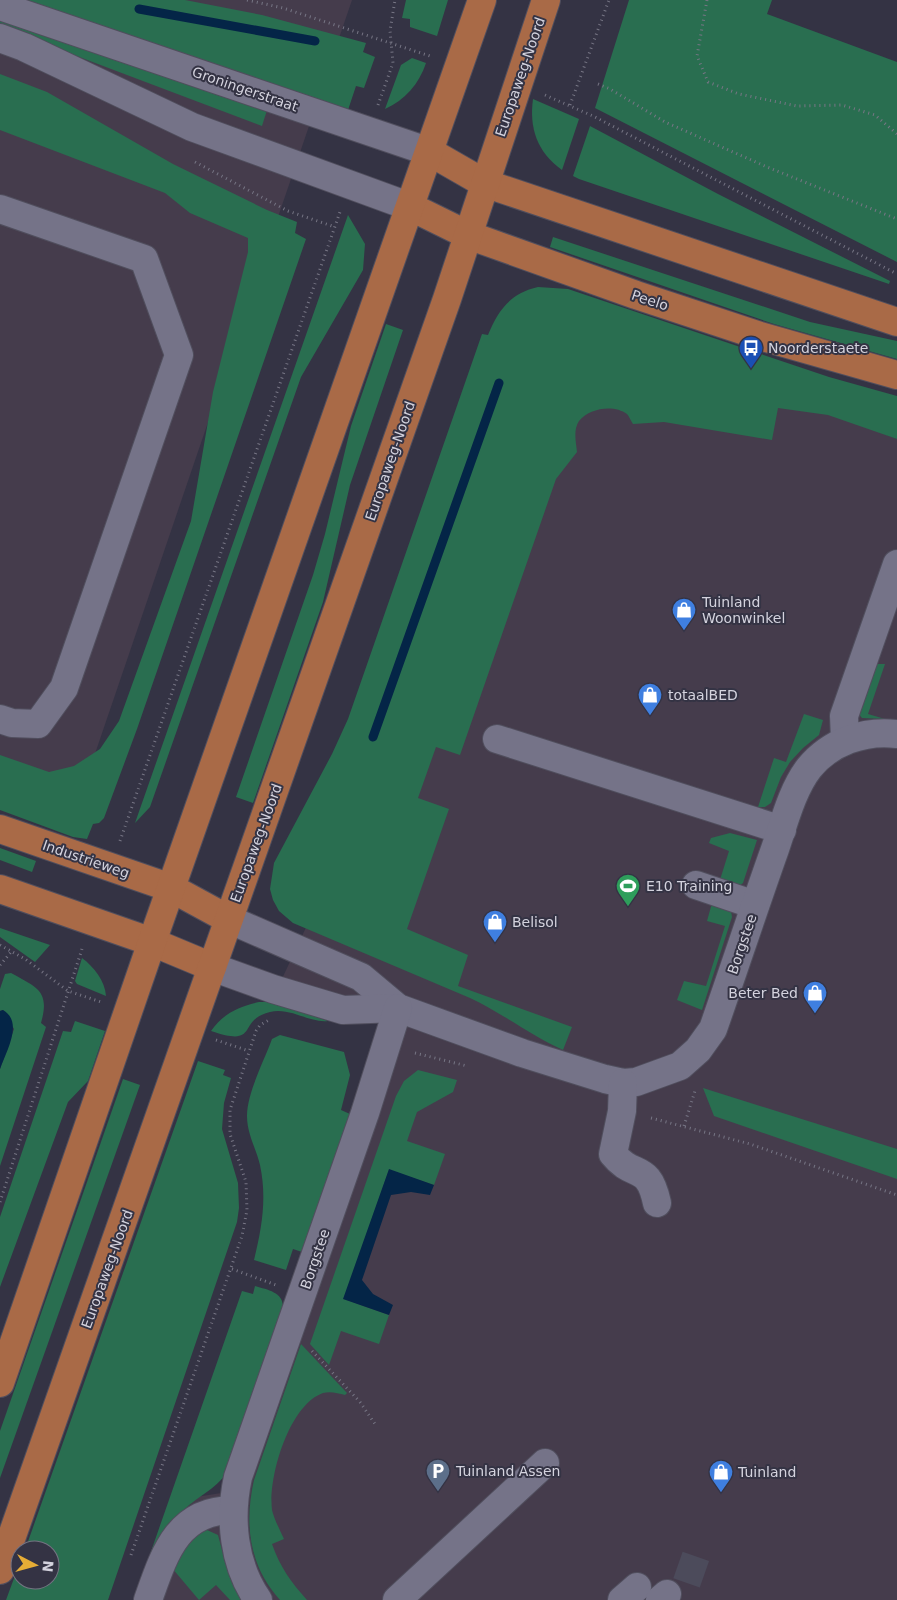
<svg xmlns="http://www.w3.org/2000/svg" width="897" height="1600" viewBox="0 0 897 1600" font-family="'DejaVu Sans',sans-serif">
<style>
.commercial{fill:#453c4c}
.green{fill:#296e50}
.water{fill:#042547}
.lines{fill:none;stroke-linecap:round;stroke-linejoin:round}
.stream{stroke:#042547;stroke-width:9}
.minor-tunnel{stroke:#4c4b5b;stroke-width:28;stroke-dasharray:28 14;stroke-linecap:butt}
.minor-casing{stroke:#504e5d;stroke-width:30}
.major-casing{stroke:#504e5d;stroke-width:30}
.path{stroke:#777685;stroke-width:3;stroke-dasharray:1 4;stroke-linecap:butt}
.minor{stroke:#757388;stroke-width:28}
.major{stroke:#a96a47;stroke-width:28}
.labels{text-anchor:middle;stroke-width:4;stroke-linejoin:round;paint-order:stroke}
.street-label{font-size:14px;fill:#d4d3de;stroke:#343344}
.poi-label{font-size:14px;fill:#d4d3de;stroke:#343344;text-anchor:start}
</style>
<rect width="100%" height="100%" fill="#343344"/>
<g class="commercial">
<path d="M0,0h352l-283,830 -69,-24z"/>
<path d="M582,313l315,126v1161h-762l35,-99 77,-12 157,-471 -124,-35 59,-126z"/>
</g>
<g class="green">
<path d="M6,0h179l77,15 104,28 -3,9 12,5 -11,31 -8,-2 -9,27z"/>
<path d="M406,0h42l-11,36 -27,-9v-8l-8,-1z"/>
<path d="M629,0h143l-5,14 130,48v200l-302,-154z"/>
<path d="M0,14l268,93 -6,19 -262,-99z"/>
<path d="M412,58l14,5c-7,21 -21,37 -41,46l16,-44z"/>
<path d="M0,74l47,18 126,72 94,46 30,12 -2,11 11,6 -169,490 -33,89 -5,5 -6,1 -6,15 -14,-2 -73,-27v-55l49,17 25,-6 26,-17 19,-28 72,-200 22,-129 35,-140v-14l-58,-25 -25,-20 -165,-63z"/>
<path d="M533,99l46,20 -17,51c-25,-18 -33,-42 -29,-71z"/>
<path d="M590,126l128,68 172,87 -1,3 -310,-105 -6,-3z"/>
<path d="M348,215l17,29 -2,26 -62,107 -151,430 -15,16z"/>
<path d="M553,237l257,85 87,19v18l-123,-35 -224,-77z"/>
<path d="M538,287l30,2 261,88 68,19v43l-69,-24 -50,-7 -6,32 -108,-18 -31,2c-2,-3 -4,-8 -6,-10 -13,-10 -38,-6 -48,7 -6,9 -3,21 -2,31l-21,27 -96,276 -24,-8 -18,51 31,11 -42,120 61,26 -10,31 114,41 -9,23c-33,-15 -61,-37 -93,-52l-177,-75 -14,-12 -6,-11 -3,-11 4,-26 58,-109 16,-35 134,-385 6,1c10,-25 23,-42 50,-48z"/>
<path d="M386,324l17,6 -53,155 -27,117 -70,201 -17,-6 77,-222 12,-41 26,-108z"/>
<path d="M876,664h9l-17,50 17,5 -23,-1 -6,-7z"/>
<path d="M804,714l19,6 -4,15 -16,13 -13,14 -9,15 -10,26 -6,4h-7l16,-49 12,4z"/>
<path d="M730,833l27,7 -14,43 -4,3 -20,-3 10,-32 -20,-8 2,-5z"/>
<path d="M0,848l36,13 -4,11 -32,-12z"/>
<path d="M712,903l19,8 1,6 -30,93 -25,-10 7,-19 22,5 19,-60 -18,-5z"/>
<path d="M0,928l50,17 -15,17 -35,-25z"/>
<path d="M82,958c12,9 23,23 24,38l-29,-12 -2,-3z"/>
<path d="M11,973c27,15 39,18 30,50l5,4 -46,139v-97l14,-40 -11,-19 -3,1v-22l5,-15z"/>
<path d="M259,1002h13l56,19c-19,2 -38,-14 -58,-9 -34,8 -9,36 -59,19 13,-18 27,-24 48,-29z"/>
<path d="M75,1021l30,10 -17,50 -20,21 -68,185v-70l63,-186 8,1z"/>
<path d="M280,1035l64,17 6,23 -9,35 9,4 -48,138 -9,-3 -7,21 -32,-10c8,-33 13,-62 6,-95 -4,-17 -13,-31 -13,-49 0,-23 17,-55 25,-77z"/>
<path d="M198,1061l27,9 -2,5 8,3 -7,25 -2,26 16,54 1,25 -2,14 -129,378h-102l14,-38v18h30v-30h-25z"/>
<path d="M418,1070l39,10 -4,12 -36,20 -10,29 38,13 -11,31 -45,-15 -45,129 45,16 -10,29 -38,-13 -12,34 -19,-21 86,-248 8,-15z"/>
<path d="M123,1079l17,6 -140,393v-47z"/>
<path d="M703,1088l194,61v30l-183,-63z"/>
<path d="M255,1286c13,4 28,6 28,21l-56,165c-11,18 -32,25 -46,41 -19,21 -30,61 -42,87h-5l108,-309 11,3z"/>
<path d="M301,1344l46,49 -2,2c-7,-2 -15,-4 -22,-2 -34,12 -55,84 -51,117 2,9 8,20 12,29l-12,5c8,23 19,38 35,56h-27c-31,-34 -36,-76 -26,-120z"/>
<path d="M207,1530l11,5 8,30 17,35h-13l-14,-15 -17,15 -27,-32c6,-16 17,-33 35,-38z"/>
</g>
<g class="water">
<path d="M3,1010c21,12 3,42 -3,59v-58z"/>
<path d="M389,1169l45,16 -4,10 -19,-3 -20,3 -29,85 11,14 20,11 -4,10 -46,-16z"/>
</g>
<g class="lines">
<g class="stream">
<path d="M139,9l176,32"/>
<path d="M373,737l126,-354"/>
</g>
<path class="minor-tunnel" d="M678,1565l34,12"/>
<defs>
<g id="minor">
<path d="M0,6l430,146"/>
<path d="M0,38l24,9 168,80 219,80"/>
<path d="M0,209l144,50 35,96 -115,333 -26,36 -26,-1 -12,-4"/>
<path d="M497,739l285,91"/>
<path d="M845,740l-1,-24 53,-152"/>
<path d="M696,885l59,20"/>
<path d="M228,919l133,58 37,31 124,45 83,26 18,4 13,-1 44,-16 18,-16 15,-21c21,-60 41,-121 62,-180 9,-26 17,-59 34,-81 21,-26 55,-38 88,-34"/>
<path d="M212,967l61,22 70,21 55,-2"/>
<path d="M623,1083l-1,28 -9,43c21,26 35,7 44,49"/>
<path d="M148,1600c16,-45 29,-90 85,-90"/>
<path d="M258,1600c-25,-36 -29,-82 -20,-123l127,-364 33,-105"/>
<path d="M397,1600l148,-137"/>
<path d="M622,1600l15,-13"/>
<path d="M660,1600l7,-6"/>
</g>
<g id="major">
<path d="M430,152l54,31 413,139"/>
<path d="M411,207l57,28 168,60 124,41 137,39"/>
<path d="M0,829l171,59 57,31"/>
<path d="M0,889l152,53 60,25"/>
<path d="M0,1383l152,-441 330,-942"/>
<path d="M0,1570l447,-1271 99,-299"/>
</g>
</defs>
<use href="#minor" class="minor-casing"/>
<use href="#major" class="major-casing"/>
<g class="path">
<path d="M247,0l36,8 150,49"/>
<path d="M707,0l-10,56 11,26 31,12 58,12 45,-1 33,10 22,19"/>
<path d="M598,84l12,5 55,33 102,45 130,52"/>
<path d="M545,95l48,21 304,158"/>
<path d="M378,105l15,-42 -3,-32 5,-31"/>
<path d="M570,105l39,-105"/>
<path d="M195,162l93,49 47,16"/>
<path d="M120,841l220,-629"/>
<path d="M0,945l25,14 43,32 33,11"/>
<path d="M0,965l12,-14"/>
<path d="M216,1040l33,11"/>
<path d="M415,1053l52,13"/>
<path d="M651,1118l99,26 147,51"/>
<path d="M684,1126l11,-35"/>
<path d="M0,1202l82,-253"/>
<path d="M232,1269l44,16"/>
<path d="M312,1351l48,51 15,22"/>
<path d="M131,1555l111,-319 5,-26 -1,-28 -16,-48v-24l26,-79 4,-6 11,-6"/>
</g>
<use href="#minor" class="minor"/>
<use href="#major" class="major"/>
</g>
<defs>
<symbol id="bus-pin" viewBox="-11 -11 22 30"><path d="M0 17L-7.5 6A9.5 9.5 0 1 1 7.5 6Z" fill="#1a4fb4" stroke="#343344"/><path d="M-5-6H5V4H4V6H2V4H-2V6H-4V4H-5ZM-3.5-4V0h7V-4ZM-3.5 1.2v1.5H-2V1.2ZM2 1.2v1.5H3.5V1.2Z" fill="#fff"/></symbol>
<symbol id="shop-pin" viewBox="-11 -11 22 30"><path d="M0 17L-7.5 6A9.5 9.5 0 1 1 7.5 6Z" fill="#3f7fe0" stroke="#343344"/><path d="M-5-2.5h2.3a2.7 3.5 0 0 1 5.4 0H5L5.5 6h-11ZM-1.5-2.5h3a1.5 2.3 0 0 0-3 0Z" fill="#fff"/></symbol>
<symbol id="stadium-pin" viewBox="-11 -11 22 30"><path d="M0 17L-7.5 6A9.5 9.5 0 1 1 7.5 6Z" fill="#2e9e5b" stroke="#343344"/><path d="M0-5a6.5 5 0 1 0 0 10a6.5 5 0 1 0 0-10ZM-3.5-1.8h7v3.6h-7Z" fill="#fff"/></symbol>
<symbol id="parking-pin" viewBox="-11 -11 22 30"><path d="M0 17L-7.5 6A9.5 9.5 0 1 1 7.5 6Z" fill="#5c6f8a" stroke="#343344"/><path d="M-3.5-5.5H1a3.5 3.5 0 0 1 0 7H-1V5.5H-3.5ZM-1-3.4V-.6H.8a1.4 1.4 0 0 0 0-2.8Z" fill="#fff"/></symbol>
</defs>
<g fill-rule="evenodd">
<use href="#bus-pin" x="737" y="334" width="28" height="38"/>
<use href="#shop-pin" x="670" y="596" width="28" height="38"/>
<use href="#shop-pin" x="636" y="681" width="28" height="38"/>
<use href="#stadium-pin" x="614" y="872" width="28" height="38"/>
<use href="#shop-pin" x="481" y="908" width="28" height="38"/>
<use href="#shop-pin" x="801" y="979" width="28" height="38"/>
<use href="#parking-pin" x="424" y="1457" width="28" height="38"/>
<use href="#shop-pin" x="707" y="1458" width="28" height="38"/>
</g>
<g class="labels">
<g class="street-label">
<text transform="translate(520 77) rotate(-71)" y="5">Europaweg-Noord</text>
<text transform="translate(245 89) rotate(19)" y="5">Groningerstraat</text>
<text transform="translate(650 300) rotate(18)" y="5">Peelo</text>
<text transform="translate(390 461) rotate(-71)" y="5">Europaweg-Noord</text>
<text transform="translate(256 843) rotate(-70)" y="5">Europaweg-Noord</text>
<text transform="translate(86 859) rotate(19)" y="5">Industrieweg</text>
<text transform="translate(742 944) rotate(-71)" y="5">Borgstee</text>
<text transform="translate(315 1259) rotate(-71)" y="5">Borgstee</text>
<text transform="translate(107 1269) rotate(-70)" y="5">Europaweg-Noord</text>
</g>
<g class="poi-label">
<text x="768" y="353">Noorderstaete</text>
<text x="702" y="607">Tuinland<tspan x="702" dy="16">Woonwinkel</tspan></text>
<text x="668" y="700">totaalBED</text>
<text x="646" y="891">E10 Training</text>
<text x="512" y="927">Belisol</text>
<text x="798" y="998" text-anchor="end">Beter Bed</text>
<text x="456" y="1476">Tuinland Assen</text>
<text x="738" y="1477">Tuinland</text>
</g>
</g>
<g transform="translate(35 1565) rotate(96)"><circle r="24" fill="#343344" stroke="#747382"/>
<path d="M0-4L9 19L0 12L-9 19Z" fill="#e6ad36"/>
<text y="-8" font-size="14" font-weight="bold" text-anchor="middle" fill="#d4d3de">N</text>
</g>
</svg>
